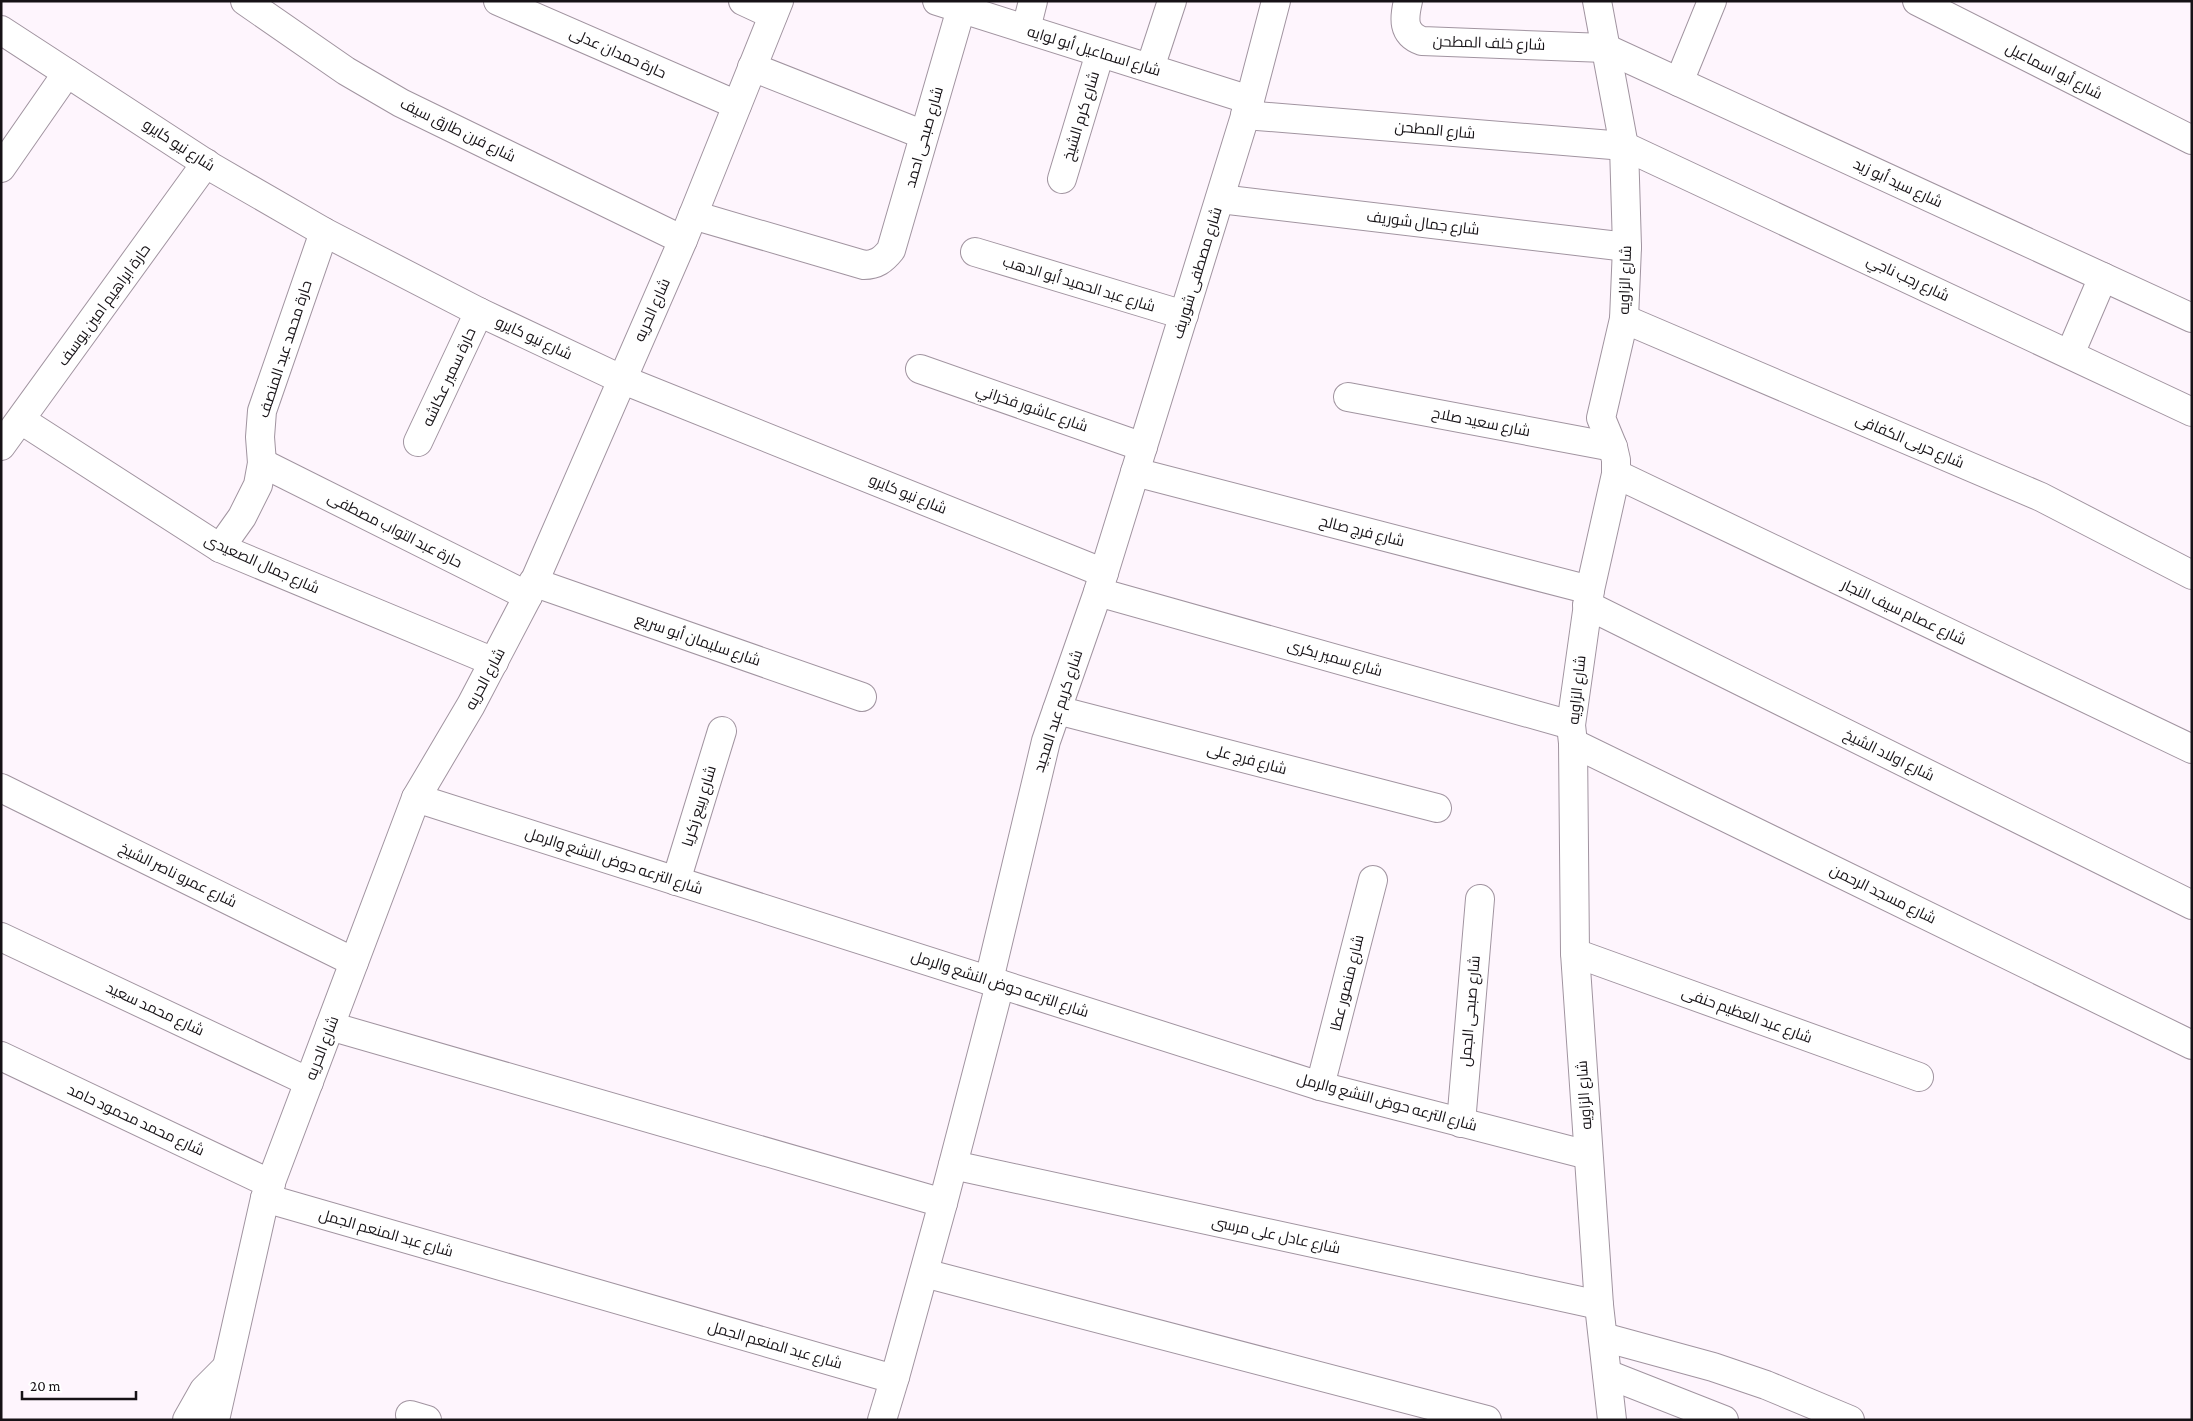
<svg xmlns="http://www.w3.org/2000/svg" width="2193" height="1421" viewBox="0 0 2193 1421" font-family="'Crimson Pro',Cairo,serif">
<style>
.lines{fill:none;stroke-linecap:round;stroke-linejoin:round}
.minor-casing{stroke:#a194a0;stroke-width:30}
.minor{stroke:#fff;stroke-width:28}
.labels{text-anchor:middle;stroke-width:5;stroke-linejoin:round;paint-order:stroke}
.street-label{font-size:15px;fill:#161216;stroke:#fff}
</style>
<rect width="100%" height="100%" fill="#fef5fd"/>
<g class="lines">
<defs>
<g id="minor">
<path d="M245,1l101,70 55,32 282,137"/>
<path d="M498,1l239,104"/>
<path d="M743,1l30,14"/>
<path d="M937,1l313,99"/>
<path d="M1408,1c-4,17 -6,33 14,40l183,7 587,270"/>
<path d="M1597,1l27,145 3,101 -3,72 -23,99 12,29 3,13v14l-26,116 -19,135 2,18 2,210 24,352 13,115"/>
<path d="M1917,1l275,139"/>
<path d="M1026,29l7,-28"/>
<path d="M1,30l212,138 111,64 155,80 142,67 483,194"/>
<path d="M752,67l172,68"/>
<path d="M1150,68l22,-67"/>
<path d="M1679,82l33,-81"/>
<path d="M1245,115l379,31 568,266"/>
<path d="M1,168l66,-95"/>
<path d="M1062,179l38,-126"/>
<path d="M1220,199l407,48"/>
<path d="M693,215l171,50c12,0 19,-5 27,-15l70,-241"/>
<path d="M975,252l209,63"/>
<path d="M1624,319l417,178 151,78"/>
<path d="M2070,354l33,-77"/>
<path d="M920,369l223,78"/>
<path d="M1348,397l265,50"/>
<path d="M21,420l199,128 274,114"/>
<path d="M418,442l61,-130"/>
<path d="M1,446l205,-283"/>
<path d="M262,463l266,133"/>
<path d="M1135,472l455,118"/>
<path d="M1616,474l576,275"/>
<path d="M220,548l22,-31 16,-32 4,-22 -2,-26 2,-26 62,-179"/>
<path d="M533,582l329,115"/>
<path d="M1098,592l473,133"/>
<path d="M1587,605l605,300"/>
<path d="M1057,710l380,98"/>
<path d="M1573,743l619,302"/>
<path d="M1,788l353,174"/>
<path d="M416,798l904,288 268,69"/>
<path d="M676,881l46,-150"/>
<path d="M1,937l308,145"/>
<path d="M1575,953l344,124"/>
<path d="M989,980l57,-239 52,-149 152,-492 26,-99"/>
<path d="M330,1026l613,177"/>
<path d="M1,1056l270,128"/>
<path d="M1320,1086l53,-206"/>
<path d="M1461,1123l19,-224"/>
<path d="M953,1165l646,140"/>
<path d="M265,1198l625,180 5,-1 48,-174 57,-219"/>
<path d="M924,1273l563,147"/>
<path d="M1603,1337l110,30 53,18 84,35"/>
<path d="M1607,1374l117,46"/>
<path d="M410,1415l17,5"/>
<path d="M187,1420l17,-30 21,-21"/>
<path d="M215,1420l50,-222 151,-400 55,-93 57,-109 155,-356 96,-239"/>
<path d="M882,1420l13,-43"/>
</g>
</defs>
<use href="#minor" class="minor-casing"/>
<use href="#minor" class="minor"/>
</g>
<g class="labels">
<g class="street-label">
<text transform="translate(1489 43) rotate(2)" y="5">شارع خلف المطحن</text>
<text transform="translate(1094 51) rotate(17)" y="5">شارع اسماعيل أبو لوايه</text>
<text transform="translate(618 53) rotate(24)" y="5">حارة حمدان عدلى</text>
<text transform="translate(2054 71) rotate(27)" y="5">شارع أبو اسماعيل</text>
<text transform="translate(1081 116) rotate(-73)" y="5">شارع كرم الشيخ</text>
<text transform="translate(458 130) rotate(26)" y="5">شارع فرن طارق سيف</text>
<text transform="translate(1435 130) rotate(5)" y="5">شارع المطحن</text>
<text transform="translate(924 137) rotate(-74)" y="5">شارع صبحى احمد</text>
<text transform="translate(179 145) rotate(33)" y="5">شارع نيو كايرو</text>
<text transform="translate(1898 183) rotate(25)" y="5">شارع سيد أبو زيد</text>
<text transform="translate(1423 223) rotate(7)" y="5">شارع جمال شوريف</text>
<text transform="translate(1197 273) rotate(-73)" y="5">شارع مصطفى شوريف</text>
<text transform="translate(1908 278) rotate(25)" y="5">شارع رجب ناجي</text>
<text transform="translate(1625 280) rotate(-88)" y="5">شارع الزاويه</text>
<text transform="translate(1079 284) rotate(17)" y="5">شارع عبد الحميد أبو الدهب</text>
<text transform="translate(104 305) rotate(-54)" y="5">حارة ابراهيم امين يوسف</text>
<text transform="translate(652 310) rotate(-66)" y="5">شارع الحريه</text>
<text transform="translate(534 338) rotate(25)" y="5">شارع نيو كايرو</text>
<text transform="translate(285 349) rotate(-72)" y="5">حارة محمد عبد المنصف</text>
<text transform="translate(449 377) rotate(-65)" y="5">حارة سمير عكاشه</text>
<text transform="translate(1032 408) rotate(19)" y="5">شارع عاشور فخراني</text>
<text transform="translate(1481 422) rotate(11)" y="5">شارع سعيد صلاح</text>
<text transform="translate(1910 441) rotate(23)" y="5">شارع حربى الكفافى</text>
<text transform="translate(908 494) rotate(22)" y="5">شارع نيو كايرو</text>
<text transform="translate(395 530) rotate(27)" y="5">حارة عبد التواب مصطفى</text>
<text transform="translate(1362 531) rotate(14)" y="5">شارع فرج صالح</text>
<text transform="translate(262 564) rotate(24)" y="5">شارع جمال الصعيدى</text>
<text transform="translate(1904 612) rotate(25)" y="5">شارع عصام سيف النجار</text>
<text transform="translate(698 640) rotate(19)" y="5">شارع سليمان أبو سريع</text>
<text transform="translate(1335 658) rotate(16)" y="5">شارع سمير بكرى</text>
<text transform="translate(485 679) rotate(-62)" y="5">شارع الحريه</text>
<text transform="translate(1577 690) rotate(-84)" y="5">شارع الزاويه</text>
<text transform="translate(1058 711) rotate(-72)" y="5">شارع كريم عبد المجيد</text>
<text transform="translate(1889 755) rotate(26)" y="5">شارع اولاد الشيخ</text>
<text transform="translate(1247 759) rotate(15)" y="5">شارع فرج على</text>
<text transform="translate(699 806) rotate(-73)" y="5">شارع ربيع زكريا</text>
<text transform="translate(614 861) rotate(18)" y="5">شارع الترعه حوض النشع والرمل</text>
<text transform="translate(178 875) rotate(26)" y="5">شارع عمرو ناصر الشيخ</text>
<text transform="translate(1883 894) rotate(26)" y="5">شارع مسجد الرحمن</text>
<text transform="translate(1347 983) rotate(-76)" y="5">شارع منصور عطا</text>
<text transform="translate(1000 984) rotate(18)" y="5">شارع الترعه حوض النشع والرمل</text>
<text transform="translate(155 1009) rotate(25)" y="5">شارع محمد سعيد</text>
<text transform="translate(1470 1011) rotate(-85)" y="5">شارع صبحى الجمل</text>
<text transform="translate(1747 1015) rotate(20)" y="5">شارع عبد العظيم حنفى</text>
<text transform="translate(322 1048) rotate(-69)" y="5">شارع الحريه</text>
<text transform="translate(1584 1095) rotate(-94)" y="5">شارع الزاويه</text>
<text transform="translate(1387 1102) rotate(15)" y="5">شارع الترعه حوض النشع والرمل</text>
<text transform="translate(136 1120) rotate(25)" y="5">شارع محمد محمود حامد</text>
<text transform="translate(386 1233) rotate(16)" y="5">شارع عبد المنعم الجمل</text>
<text transform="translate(1276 1235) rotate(12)" y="5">شارع عادل على مرسى</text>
<text transform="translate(775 1345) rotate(16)" y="5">شارع عبد المنعم الجمل</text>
</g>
</g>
<rect width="2193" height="1421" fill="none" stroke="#161216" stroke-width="5"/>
<path d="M22 1391v8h114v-8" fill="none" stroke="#161216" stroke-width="2.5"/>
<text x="30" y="1391" font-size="15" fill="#161216" stroke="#ffffff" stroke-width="4" paint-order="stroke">20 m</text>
</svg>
